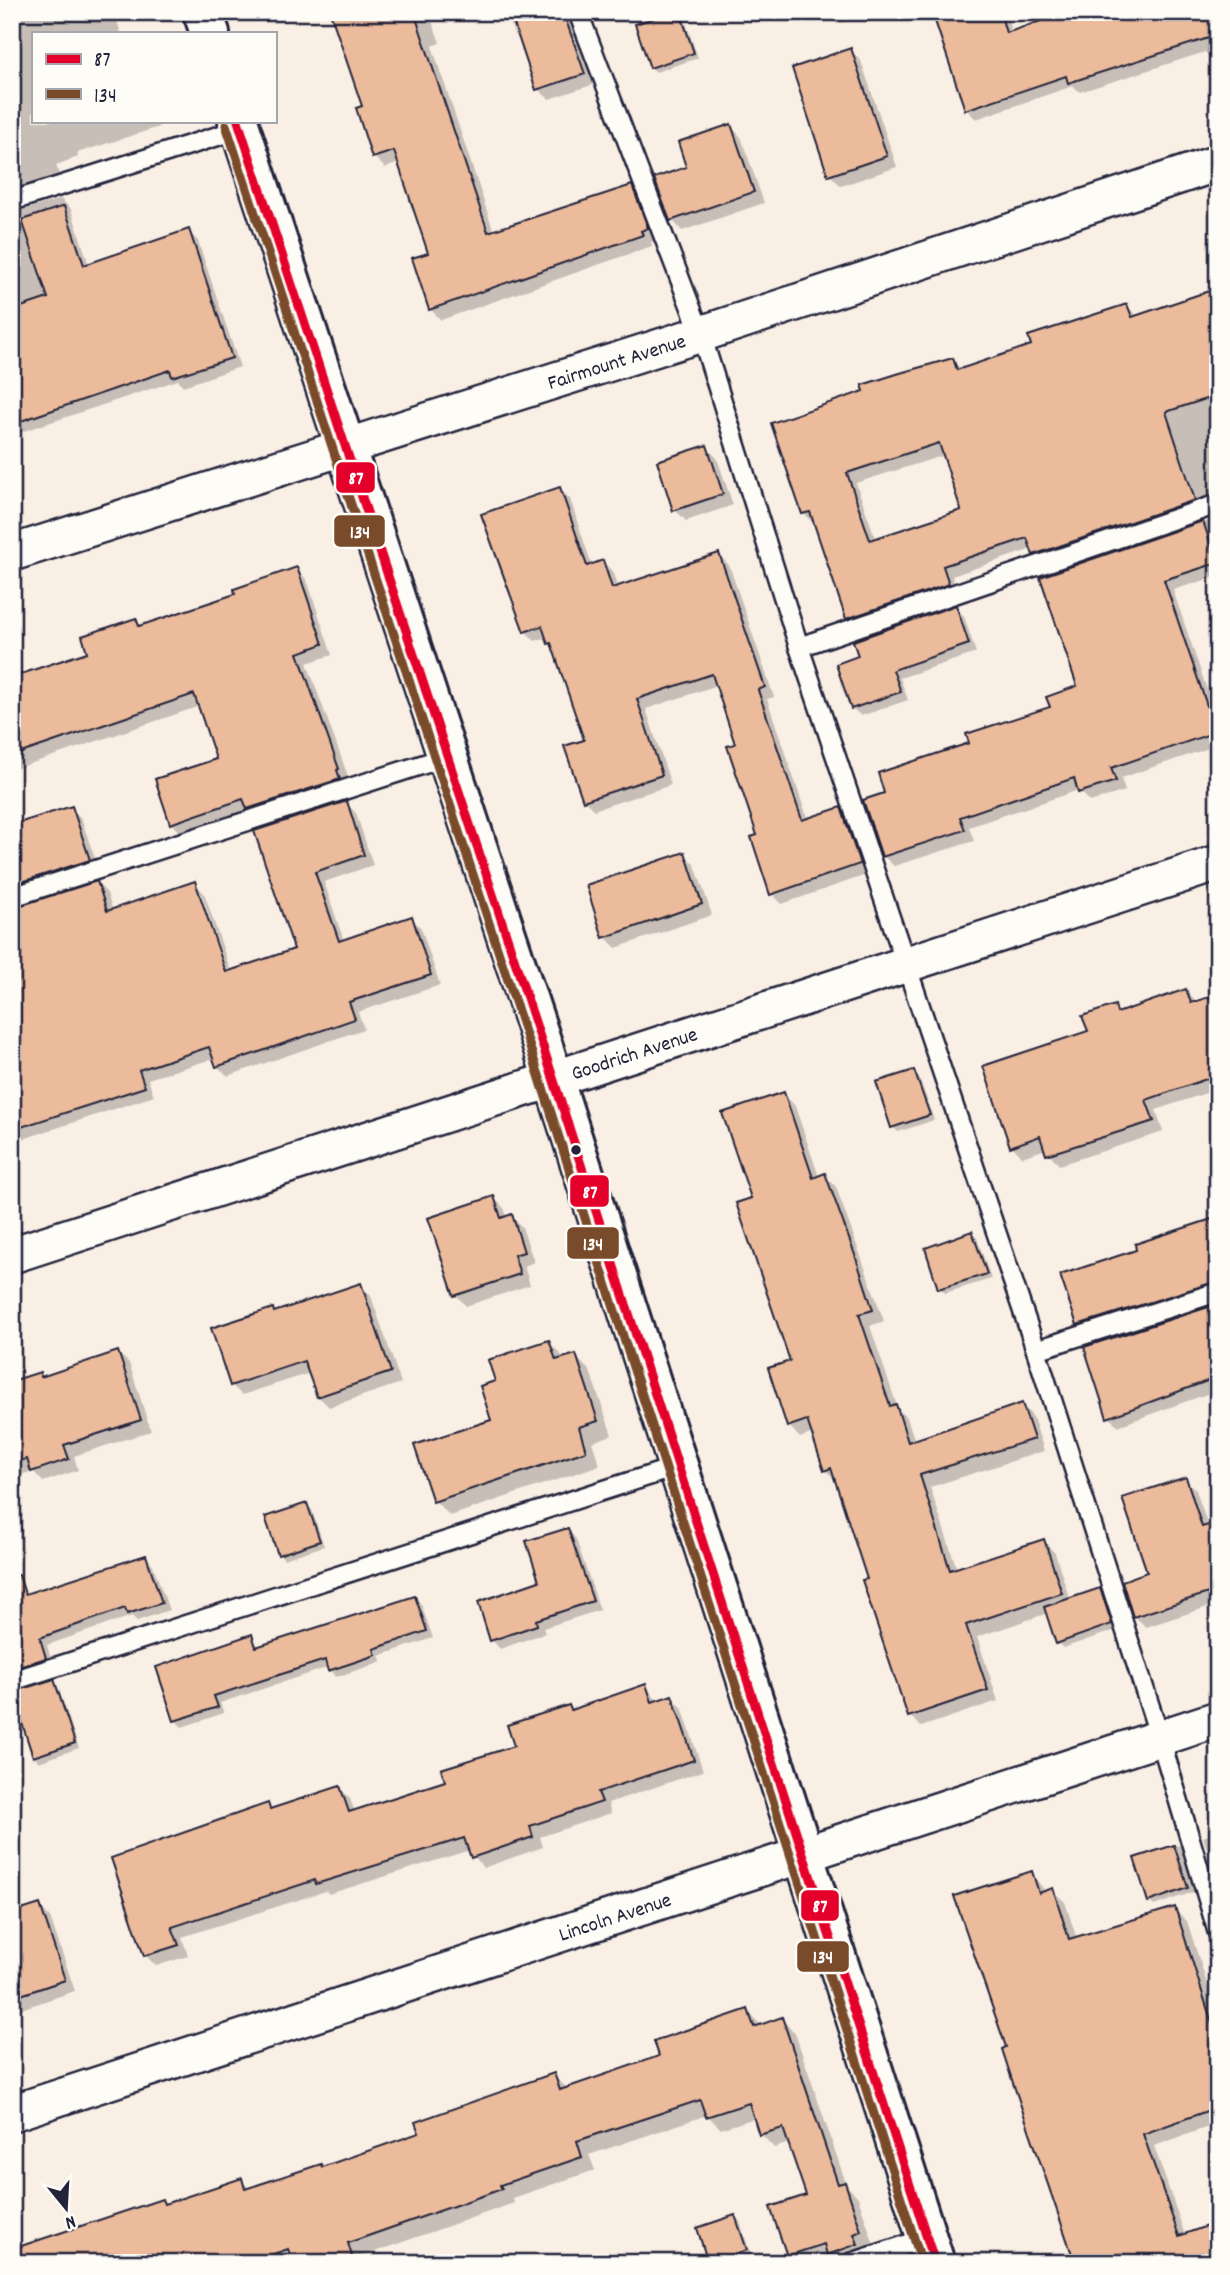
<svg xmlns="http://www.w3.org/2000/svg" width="1230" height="2275" viewBox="0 0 1230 2275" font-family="Dekko,sans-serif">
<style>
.shadow{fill:#0003;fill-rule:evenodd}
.building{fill:#ebbb9c;stroke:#22223b;stroke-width:2;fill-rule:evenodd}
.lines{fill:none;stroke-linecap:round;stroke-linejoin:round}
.lane-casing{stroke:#22223b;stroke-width:23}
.street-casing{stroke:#22223b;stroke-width:40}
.secondary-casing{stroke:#22223b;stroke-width:44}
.lane{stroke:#fdfcf7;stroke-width:18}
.street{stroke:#fdfcf7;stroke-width:35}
.secondary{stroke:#fdfcf7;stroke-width:38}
.bus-1-casing{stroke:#fdfcf7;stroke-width:14}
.bus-2-casing{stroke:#fdfcf7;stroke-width:14}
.bus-1{stroke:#e4002b;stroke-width:9}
.bus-2{stroke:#7a4b2a;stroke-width:9}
.bus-dot{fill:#22223b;stroke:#fdfcf7;stroke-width:2.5}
.labels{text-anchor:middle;stroke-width:5;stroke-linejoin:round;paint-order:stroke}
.street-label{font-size:21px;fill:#22223b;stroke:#fdfcf7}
.line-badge{stroke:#fdfcf7;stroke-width:2.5}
.badge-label{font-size:19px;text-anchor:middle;font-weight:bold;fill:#fff}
</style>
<rect width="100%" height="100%" fill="#f9efe5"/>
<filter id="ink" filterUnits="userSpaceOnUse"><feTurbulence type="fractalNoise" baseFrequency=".0143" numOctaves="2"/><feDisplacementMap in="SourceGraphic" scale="14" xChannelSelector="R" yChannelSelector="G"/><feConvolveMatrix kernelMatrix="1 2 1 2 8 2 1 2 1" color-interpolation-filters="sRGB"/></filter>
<g filter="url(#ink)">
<g class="shadow">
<path d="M12,12h102l7,21h-88v88h124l2,6 -82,26 1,4 -22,8 7,21 -51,20z"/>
<path d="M330,12h99l11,31 -8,3 62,186 138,-45 10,11 16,41 -7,3 1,4 -211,74 -11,-11v-55l-31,-91 -14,5 -11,-11 -10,-50z"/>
<path d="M507,12h62l26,72 -46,15 -11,-10 -16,-47 -8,-8z"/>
<path d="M679,12l5,5 14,41 -42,14 -5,-5z"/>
<path d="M827,12h47l-37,12z"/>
<path d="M936,12h69l7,21 206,-21v45l-6,2 -7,-7 -125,40 -7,-6 -97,33 -10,-10z"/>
<path d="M851,50l10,11 36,106 -56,19 -11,-11z"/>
<path d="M731,126l10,11 23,66 -82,28 -10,-11z"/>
<path d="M61,199l10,10 18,56 99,-34 10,10 42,126 -57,19 -5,-6 -166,55v-222z"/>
<path d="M1218,290v215l-174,60 -12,-16 -80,27 6,18 -100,34 -11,-10 -33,-94 -10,-10 148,-154 10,10 71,-24 94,-40 11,11zM945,455l19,56 -88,29 -20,-57z"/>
<path d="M706,447l11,11 16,47 -47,16 -11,-11z"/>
<path d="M560,489l10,10 22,67 11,-4 10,10 5,16 101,-33 10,10 45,132 -7,2 41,121 33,-11 10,10 18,55 -87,30 -10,-10 -35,-149 -19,-60 -72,24 25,76 -77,25 -10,-10 2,-59 -31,-92 -7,-12 -13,4 -10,-10z"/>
<path d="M1218,518v58l-45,14 45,132v23l-97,33 4,13 -35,11 -11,-12 -110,37 5,14 -80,25 -11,-10 4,-62 84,-50 81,-36 27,-21 -37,-109z"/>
<path d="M297,569l10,11 25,75 -25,8 42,116 -90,40 -9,-9 -68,24 -11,-11 47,-63 -18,-54 -188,64v-91l78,-26 46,-33 6,7 96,-31z"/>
<path d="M955,607l9,9 12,37 -76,25 8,22 -47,16 -9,-8 9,-51z"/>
<path d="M346,803l10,10 17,52 -49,17 20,59 67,-23 10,10 19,57 -82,27 6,17 -136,47 -10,-9 -3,-9 -67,21 6,17 -137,45 -5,-5v-227l85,-26 10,10 6,18 81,-28 10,10 27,79 65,-22 -40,-118zM197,892h4l29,88 -3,1z"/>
<path d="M71,808l10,10 18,52 -87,33v-76z"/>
<path d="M684,854l11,11 17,50 -96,33 -11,-11z"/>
<path d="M1186,991l11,12 21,-7v93l-62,21 7,22 -104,33 -13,-16 -24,8 -10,-11 78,-114 24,-25 7,7z"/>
<path d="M914,1072l5,5 15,43 -36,12 -5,-5z"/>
<path d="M784,1094l11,12 24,71 6,-2 11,12 48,134 -14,5 28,83 9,9 8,23 107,-36 11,12 11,34 -114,36 27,82 86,-28 12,12 15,47 30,-10 5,5 11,35 -53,18 -5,-5 -10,-30 -71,24 21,64 -77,26 -11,-11 -73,-235 -12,-11 -12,-37 -13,5 -11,-12 4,-64 -40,-163z"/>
<path d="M494,1198l10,10 3,9 4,-1 11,11 12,35 -10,4 6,19 -64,21 -10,-11z"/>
<path d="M1218,1208v29l-9,-26z"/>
<path d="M972,1233l5,5 14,41 -46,14 -5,-5z"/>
<path d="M1191,1239l18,54 -123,39 -8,-8z"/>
<path d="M361,1285l10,11 30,87 -72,24 -11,-11 -8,-23 -68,22 -11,-10 44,-72z"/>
<path d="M1218,1317v73l-100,36 -9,-9z"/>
<path d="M549,1342l16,17 10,-3 15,15 22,64 -20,7 8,23 -150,51 -15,-15 58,-80 4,-39z"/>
<path d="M118,1353l11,10 22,68 -77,25 4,14 -35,12 -10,-11 -21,7v-95l27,-9 4,4z"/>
<path d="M1185,1479l11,11 12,37 10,-3v70l-4,1 3,9 -71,23 -11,-10 -11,-35 25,-9z"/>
<path d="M307,1505l5,5 12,36 -40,13 -5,-5z"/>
<path d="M568,1530l8,9 24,71 -57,18 2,5 -45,16 -8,-9 50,-58z"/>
<path d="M146,1557l7,8 16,45 -32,11 -5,-5 -85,29 6,21 -41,11v-83l11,-4 5,5z"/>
<path d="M414,1598l7,6 12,34 -54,18 3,6 -46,15 -7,-10 -109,36 4,10 -42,14 -7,-7 76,-84 9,12z"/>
<path d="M53,1681l5,6 21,61 -40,14 -5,-6z"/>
<path d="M646,1686l12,16 13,-5 11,10 21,64 -95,32 3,10 -71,24 3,10 -60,21 -13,-18 -141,44 -3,-3 -144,46 6,19 -32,10 -11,-11 122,-150 5,5 68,-22 10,11 5,13 92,-30 69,-35 52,-40 5,4z"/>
<path d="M1218,1832v48l-15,-43z"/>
<path d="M1179,1845l5,5 12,41 -42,15 -5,-5 -13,-42z"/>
<path d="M1031,1873l15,19 6,-2 13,12 12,37 97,-30 13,12 31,97v119l-4,-12 -60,21 31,89 33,28h-143l-71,-213 4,-2z"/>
<path d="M39,1906l11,11 25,74 -63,21v-97z"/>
<path d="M747,2011l14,14 21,-6 13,14 52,153 11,11 16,48 -7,2 3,11 -14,5h-18l-5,-5 -13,5h-24l-7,-8 20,-59 -19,-53 -16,5 -13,-14 -6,-16 -34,11 -14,-14 -118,40 6,15 -82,28 1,5 -154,54 2,6h-350l150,-62 4,4 75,-25 9,9 171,-54 132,-60 15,14 94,-32z"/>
<path d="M735,2217l5,5 11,33 -23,8h-17z"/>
</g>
<g class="building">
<path d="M330,12h84l74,220 144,-47 16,43 -7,3 2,4 -214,75 -17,-52 16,-5 -34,-102 -22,7 -16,-50 6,-2z"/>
<path d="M510,12h53l22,62 -49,16z"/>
<path d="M673,12h7l14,41 -44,15 -15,-44z"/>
<path d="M932,12h68l6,21 61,-21h151v23l-150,48 -2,-7 -101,34z"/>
<path d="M851,48l36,108 -59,20 -36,-108z"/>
<path d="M731,124l23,68 -84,29 -16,-43 32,-11 -8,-25z"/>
<path d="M64,206l20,59 105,-36 43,129 -60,19 -2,-7 -158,54v-114l36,-12 -26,-78z"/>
<path d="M1218,288v107l-52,17 29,88 -162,55 -6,-17 -84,28 6,18 -103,35 -36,-107 -8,2 -31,-91 93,-32 -2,-6 38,-12 53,-15 4,12 74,-25 -3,-9 99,-32 5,13zM939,443l22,67 -91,30 -23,-67z"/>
<path d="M707,445l16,49 -50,17 -16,-50z"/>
<path d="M560,487l27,79 16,-6 9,28 107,-35 46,134 -7,3 44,130 39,-13 19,57 -90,31 -19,-58 6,-2 -30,-89 8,-2 -23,-70 -75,25 25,76 -79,26 -19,-55 20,-6 -33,-97 -3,1 -6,-18 -18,6 -43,-118z"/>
<path d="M1203,521l14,42 -53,17 52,152 -105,36 5,13 -38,12 -4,-15 -114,39 5,13 -83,27 -19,-57 21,-7 -6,-20 91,-30 -3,-9 84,-27 -4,-10 31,-11 -37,-109z"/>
<path d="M297,567l26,77 -25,9 41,116 -2,1 3,9 -93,30 -4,-10 -73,25 -15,-45 61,-20 -22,-65 -182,62v-79l75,-25 -5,-16 54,-18 3,8 96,-32 -1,-5z"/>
<path d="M956,605l13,39 -76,26 8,22 -50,17 -15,-45 22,-8 -5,-15z"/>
<path d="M347,801l17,54 -49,17 24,69 73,-25 19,59 -82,27 6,17 -139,48 -7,-20 -70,23 6,17 -133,43v-222l85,-27 10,30 88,-30 31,91 68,-23 -40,-118z"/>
<path d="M72,806l18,54 -78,25v-60z"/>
<path d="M685,852l17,52 -99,34 -17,-53z"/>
<path d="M1186,989l5,14 27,-9v81l-72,25 8,21 -108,34 -6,-19 -30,11 -27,-81 105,-35 -6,-15 33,-11 2,8z"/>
<path d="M914,1070l16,45 -39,13 -15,-46z"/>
<path d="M784,1092l29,86 12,-5 30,82 18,55 -14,4 31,92 6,-2 12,38 114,-39 12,36 -114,36 30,95 94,-31 18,54 -96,32 22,65 -80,27 -46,-137 5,-1 -36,-111 -7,3 -17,-51 -20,7 -19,-59 22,-7 -54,-158 15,-5 -29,-85z"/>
<path d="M494,1196l7,22 11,-4 12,38 -10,3 6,19 -66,22 -26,-78z"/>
<path d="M1218,1217v64l-141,44 -17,-50 76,-25 -1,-6z"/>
<path d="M972,1231l15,43 -49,15 -13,-41z"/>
<path d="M361,1283l30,89 -74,25 -13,-36 -74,25 -19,-58 62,-20 1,4z"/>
<path d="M1218,1304v73l-111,41 -23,-71z"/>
<path d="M549,1340l7,20 20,-6 22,67 -19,6 7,24 -153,51 -19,-57 77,-25 -11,-34 15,-5 -7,-21z"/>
<path d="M118,1351l23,69 -77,25 5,14 -38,13 -4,-13 -15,4v-82l28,-9 1,5z"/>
<path d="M1186,1477l16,50 16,-5v68l-85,27 -11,-36 25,-9 -25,-74z"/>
<path d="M307,1503l13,38 -42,14 -13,-38z"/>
<path d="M568,1528l25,73 -57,19 1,5 -47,16 -12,-39 61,-21 -13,-40z"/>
<path d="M146,1555l16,48 -35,11 -2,-6 -85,30 6,20 -34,11v-93l7,-1 6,19z"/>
<path d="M1100,1588l12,36 -56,20 -12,-37z"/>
<path d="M415,1596l12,35 -53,18 2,6 -48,16 -3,-11 -111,36 4,11 -44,14 -18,-54 96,-33 4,13z"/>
<path d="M54,1679l21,64 -42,14 -21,-65z"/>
<path d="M646,1684l6,18 20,-7 22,65 -96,32 4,10 -72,24 3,11 -62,21 -7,-20 -148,46 -1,-4 -143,47 7,18 -35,11 -33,-98 157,-55 2,6 70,-23 9,26 96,-31 -4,-12 73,-23 -7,-21 62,-20 2,5z"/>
<path d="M1174,1845l14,43 -40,14 -14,-44z"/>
<path d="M1032,1871l7,22 14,-5 16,51 106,-32 43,135v65l-75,27 36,102 39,-14v41h-143l-62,-180 -11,-34 4,-2 -52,-151z"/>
<path d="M40,1904l25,76 -53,18v-85z"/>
<path d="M748,2009l6,18 28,-10 56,167 7,-2 16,49 -7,3 4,10 -31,11 -3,-11 -37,12 -17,-49 36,-12 -23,-67 -24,7 -10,-32 -43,14 -6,-17 -123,41 5,16 -82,28 2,4 -154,54 6,20h-61l-5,-14 -41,14h-235v-14l150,-50 2,5 78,-26 3,11 76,-25 1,3 97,-34 -4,-11 139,-49 6,17 99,-34 -5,-15z"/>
<path d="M735,2215l12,35 -39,13 -11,-35z"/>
</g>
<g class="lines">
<defs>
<g id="lane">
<path d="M578,12l123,322 98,313 237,703 124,388 58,195"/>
<path d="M12,201l228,-72"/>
<path d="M799,647l419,-143"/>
<path d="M12,897l434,-140"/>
<path d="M1036,1350l182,-58"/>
<path d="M12,1681l667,-215"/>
<path d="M851,2263l76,-25"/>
</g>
<g id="street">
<path id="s1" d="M12,553l689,-219 517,-171"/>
<path id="s2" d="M12,1255l1206,-392"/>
<path id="s3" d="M12,2113l1206,-394"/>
</g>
<g id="secondary">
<path d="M203,12l7,21"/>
<path d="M238,121l298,904 399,1238"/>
</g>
</defs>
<use href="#lane" class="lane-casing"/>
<use href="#street" class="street-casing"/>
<use href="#secondary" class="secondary-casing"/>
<use href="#lane" class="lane"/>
<use href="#street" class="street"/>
<use href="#secondary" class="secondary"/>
<defs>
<path id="bus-1" d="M238,121l298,904 399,1238"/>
<path id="bus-2" d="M226,125l298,904 398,1234"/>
</defs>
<use href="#bus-1" class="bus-1-casing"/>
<use href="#bus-2" class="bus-2-casing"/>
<use href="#bus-1" class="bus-1"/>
<use href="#bus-2" class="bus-2"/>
</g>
</g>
<circle class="bus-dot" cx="576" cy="1150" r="6"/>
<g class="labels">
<g class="street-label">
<text dy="7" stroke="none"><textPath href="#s1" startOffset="634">Fairmount Avenue</textPath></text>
<text dy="7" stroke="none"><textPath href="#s2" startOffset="654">Goodrich Avenue</textPath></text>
<text dy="7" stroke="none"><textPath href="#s3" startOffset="634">Lincoln Avenue</textPath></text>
</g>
</g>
<g class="line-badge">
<rect x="335" y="461" width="41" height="33" rx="7" fill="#e4002b"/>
<rect x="333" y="514" width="53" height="34" rx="7" fill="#7a4b2a"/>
<rect x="569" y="1174" width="41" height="34" rx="7" fill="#e4002b"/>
<rect x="566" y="1226" width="54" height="34" rx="7" fill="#7a4b2a"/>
<rect x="800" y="1889" width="40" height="33" rx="7" fill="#e4002b"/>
<rect x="796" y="1940" width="54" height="33" rx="7" fill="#7a4b2a"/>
</g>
<g class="badge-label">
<text x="356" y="484">87</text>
<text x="360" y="538">134</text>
<text x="590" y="1198">87</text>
<text x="593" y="1250">134</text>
<text x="820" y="1912">87</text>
<text x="823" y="1963">134</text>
</g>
<rect width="1230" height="2275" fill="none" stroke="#fdfcf7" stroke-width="42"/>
<rect x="21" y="21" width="1188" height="2233" fill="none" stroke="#22223b" stroke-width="2.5" filter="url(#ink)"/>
<rect x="32" y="32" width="245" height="91" fill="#fdfcf7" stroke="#a5a5ac" stroke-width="2"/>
<rect x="46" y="54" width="35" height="10" fill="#e4002b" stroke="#a5a5ac" stroke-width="2"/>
<text x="94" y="66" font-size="21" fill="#22223b">87</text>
<rect x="46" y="89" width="35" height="10" fill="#7a4b2a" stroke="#a5a5ac" stroke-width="2"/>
<text x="94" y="102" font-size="21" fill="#22223b">134</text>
<g transform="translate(66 2208) rotate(162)" stroke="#fdfcf7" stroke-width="5" paint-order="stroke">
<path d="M0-5L12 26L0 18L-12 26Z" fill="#22223b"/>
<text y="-10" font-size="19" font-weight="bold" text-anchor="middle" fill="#22223b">N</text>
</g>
</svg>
